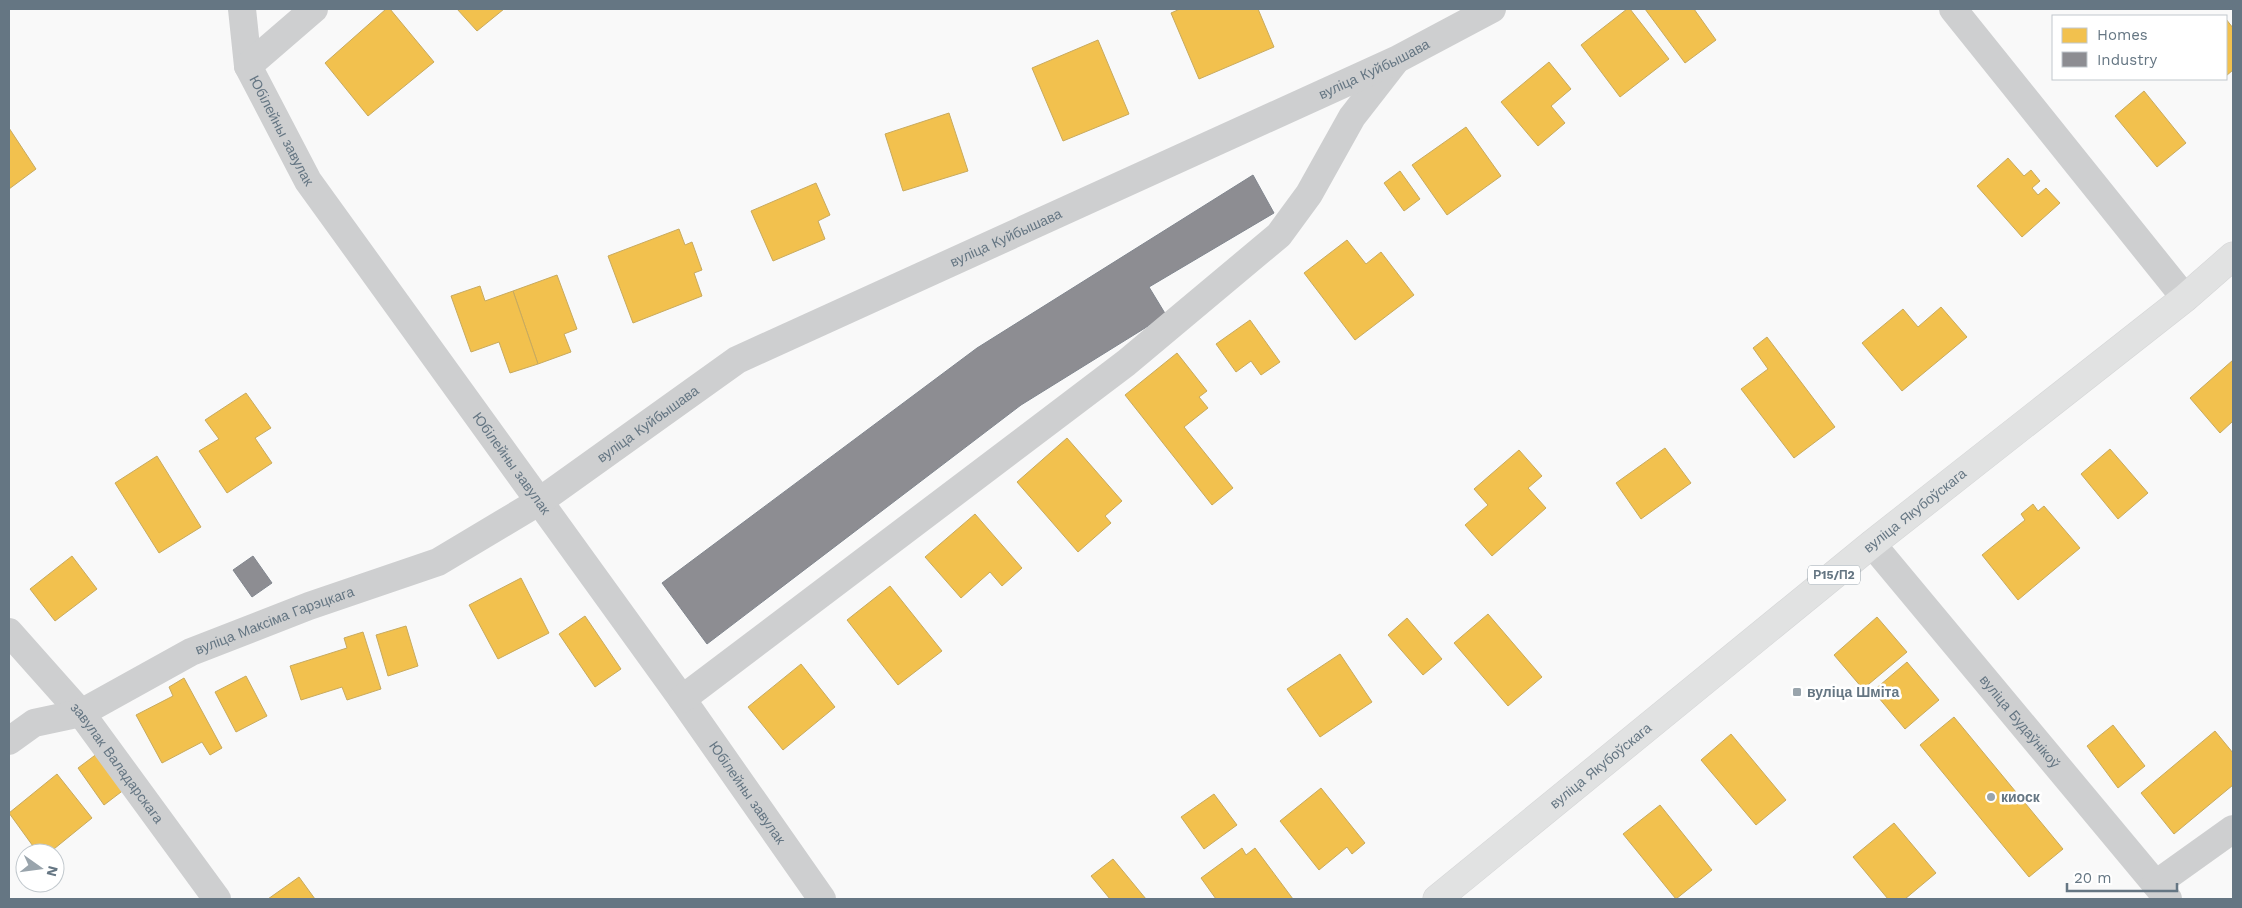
<svg xmlns="http://www.w3.org/2000/svg" width="2242" height="908" viewBox="0 0 2242 908" font-family="'Work Sans',sans-serif">
<style>
.homes{fill:#f2c14e;stroke:#c8aa5e}
.industry{fill:#8d8d92;stroke:#81868e}
.lines{fill:none;stroke-linecap:round;stroke-linejoin:round}
.major-casing{stroke:#d5d6d7;stroke-width:29}
.minor{stroke:#cecfd0;stroke-width:28}
.major{stroke:#e1e2e2;stroke-width:28}
.poi-dot{fill:#99a4ac;stroke:#fff;stroke-width:2}
.labels{text-anchor:middle;stroke-width:5;stroke-linejoin:round;paint-order:stroke}
.shield{fill:#fff;stroke:#939fa8;stroke-width:1}
.shield-label{font-size:12px;font-weight:bold;fill:#657683}
.street-label{font-size:14px;fill:#657683;stroke:#fff}
.poi-label{font-size:14px;font-weight:bold;fill:#657683;stroke:#fff;text-anchor:start}
</style>
<rect width="100%" height="100%" fill="#f9f9f9"/>
<g class="homes">
<path d="M386,9h4l44,53 -66,54 -43,-53z"/>
<path d="M457,9h47l-27,22z"/>
<path d="M1180,9h78l16,38 -75,32 -28,-66z"/>
<path d="M1627,9h3l39,50 -49,38 -39,-52z"/>
<path d="M1645,9h49l22,31 -31,23z"/>
<path d="M2226,19l7,9v42l-7,6z"/>
<path d="M1098,40l31,74 -66,27 -31,-73z"/>
<path d="M1549,62l22,27 -20,17 14,17 -27,23 -37,-44z"/>
<path d="M2144,91l42,52 -29,24 -42,-51z"/>
<path d="M949,113l19,58 -65,20 -18,-57z"/>
<path d="M1466,127l35,49 -54,39 -35,-50z"/>
<path d="M9,128l27,41 -27,20z"/>
<path d="M2008,158l16,18 7,-6 9,11 -8,7 6,7 8,-7 14,15 -38,34 -45,-51z"/>
<path d="M1400,171l20,28 -16,12 -20,-28z"/>
<path d="M816,183l14,32 -12,6 7,18 -52,22 -22,-50z"/>
<path d="M679,229l6,16 7,-3 10,28 -8,3 8,23 -69,27 -25,-67z"/>
<path d="M1347,240l19,24 15,-12 33,43 -59,45 -51,-67z"/>
<path d="M557,275l20,54 -13,5 7,18 -33,12 -25,-73z"/>
<path d="M480,286l5,15 28,-10 25,73 -28,9 -11,-31 -28,10 -20,-56z"/>
<path d="M1941,307l26,30 -65,54 -40,-48 41,-34 15,18z"/>
<path d="M1250,320l30,42 -19,13 -10,-14 -15,11 -20,-28z"/>
<path d="M1767,337l68,90 -41,31 -53,-69 27,-20 -15,-21z"/>
<path d="M1177,353l30,38 -8,6 9,11 -24,19 49,61 -21,17 -87,-110z"/>
<path d="M2233,360v61l-13,12 -30,-35z"/>
<path d="M246,393l25,35 -16,10 17,25 -45,30 -28,-42 20,-12 -14,-19z"/>
<path d="M1067,438l55,63 -17,15 6,7 -33,29 -61,-70z"/>
<path d="M1665,448l26,35 -50,36 -25,-36z"/>
<path d="M2110,449l38,44 -30,26 -37,-45z"/>
<path d="M1519,450l23,26 -14,12 18,20 -54,48 -27,-31 23,-20 -14,-16z"/>
<path d="M157,456l44,71 -42,26 -44,-70z"/>
<path d="M2033,504l5,7 6,-5 36,42 -62,52 -36,-45 43,-35 -4,-6z"/>
<path d="M975,514l47,54 -20,18 -12,-14 -29,26 -36,-41z"/>
<path d="M72,556l25,33 -42,32 -25,-32z"/>
<path d="M521,578l28,55 -51,26 -29,-54z"/>
<path d="M890,586l52,65 -44,34 -51,-65z"/>
<path d="M1488,614l54,63 -34,29 -54,-63z"/>
<path d="M585,616l36,53 -26,18 -36,-53z"/>
<path d="M1877,617l30,35 -44,37 -29,-34z"/>
<path d="M1407,618l35,41 -19,16 -35,-40z"/>
<path d="M406,626l12,40 -30,10 -12,-41z"/>
<path d="M363,632l18,57 -34,11 -5,-13 -41,13 -11,-34 57,-18 -3,-10z"/>
<path d="M1340,654l32,48 -52,35 -33,-48z"/>
<path d="M1907,662l32,38 -34,29 -32,-38z"/>
<path d="M801,664l34,43 -52,43 -35,-43z"/>
<path d="M246,676l21,40 -31,16 -21,-40z"/>
<path d="M184,678l38,70 -12,7 -8,-13 -40,21 -26,-48 37,-19 -4,-9z"/>
<path d="M1954,717l109,132 -34,28 -109,-132z"/>
<path d="M2113,725l32,41 -27,22 -31,-42z"/>
<path d="M2215,731l18,22v32l-59,49 -33,-41z"/>
<path d="M1731,734l55,66 -30,25 -55,-65z"/>
<path d="M98,753l27,36 -21,16 -26,-37z"/>
<path d="M57,774l35,44 -43,35h-11l-29,-40z"/>
<path d="M1321,788l44,55 -13,11 -5,-7 -28,23 -39,-49z"/>
<path d="M1214,794l23,31 -33,24 -23,-32z"/>
<path d="M1660,805l52,65 -36,29 -53,-65z"/>
<path d="M1894,823l42,50 -31,26h-17l-35,-42z"/>
<path d="M1242,848l4,7 9,-7 38,51h-77l-15,-21z"/>
<path d="M1113,859l33,40h-36l-19,-23z"/>
<path d="M299,877l16,22h-47z"/>
</g>
<g class="industry">
<path d="M1253,175l21,38 -125,74 17,28 -145,90 -314,239 -45,-61 315,-235z"/>
<path d="M253,556l19,27 -20,14 -19,-27z"/>
</g>
<g class="lines">
<defs>
<g id="major">
<path id="s5" d="M1437,899l435,-355 313,-246 48,-42"/>
</g>
</defs>
<use href="#major" class="major-casing"/>
<g class="minor">
<path id="s1" d="M242,9l6,57 60,115 374,518 140,200"/>
<path d="M1953,9l232,289"/>
<path d="M248,66l66,-57"/>
<path id="s2" d="M1872,544l296,355"/>
<path id="s3" d="M9,632l72,81 136,186"/>
<path d="M682,699l444,-336 153,-128 30,-41 43,-77 42,-54"/>
<path id="s4" d="M9,741l25,-18 47,-10 110,-61 118,-46 129,-44 102,-61 197,-141 659,-300 96,-51"/>
<path d="M2156,884l77,-55"/>
</g>
<use href="#major" class="major"/>
</g>
<g class="poi-dot">
<rect x="1792" y="687" width="10" height="10" rx="2.5"/>
<circle cx="1991" cy="797" r="5"/>
</g>
<g class="labels">
<rect class="shield" x="1808" y="565.5" width="52" height="19" rx="4"/>
<g class="shield-label">
<text x="1834" y="579">Р15/П2</text>
</g>
<g class="street-label">
<text dy="5" stroke="none"><textPath href="#s4" startOffset="1529">вуліца Куйбышава</textPath></text>
<text dy="5" stroke="none"><textPath href="#s1" startOffset="130">Юбілейны завулак</textPath></text>
<text dy="5" stroke="none"><textPath href="#s4" startOffset="1124">вуліца Куйбышава</textPath></text>
<text dy="5" stroke="none"><textPath href="#s4" startOffset="719">вуліца Куйбышава</textPath></text>
<text dy="5" stroke="none"><textPath href="#s1" startOffset="535">Юбілейны завулак</textPath></text>
<text dy="5" stroke="none"><textPath href="#s5" startOffset="616">вуліца Якубоўскага</textPath></text>
<text dy="5" stroke="none"><textPath href="#s4" startOffset="294">вуліца Максіма Гарэцкага</textPath></text>
<text dy="5" stroke="none"><textPath href="#s2" startOffset="231">вуліца Будаўнікоў</textPath></text>
<text dy="5" stroke="none"><textPath href="#s3" startOffset="170">завулак Валадарскага</textPath></text>
<text dy="5" stroke="none"><textPath href="#s5" startOffset="211">вуліца Якубоўскага</textPath></text>
<text dy="5" stroke="none"><textPath href="#s1" startOffset="940">Юбілейны завулак</textPath></text>
</g>
<g class="poi-label">
<text x="1807" y="697">вуліца Шміта</text>
<text x="2001" y="802">киоск</text>
</g>
</g>
<rect width="2242" height="908" fill="none" stroke="#657683" stroke-width="20"/>
<rect x="2052" y="15" width="175" height="65" fill="#ffffff" stroke="#c1c8cd"/>
<rect x="2062" y="28" width="25" height="15" fill="#f2c14e" stroke="#c1c8cd"/>
<text x="2097" y="40" font-size="15" fill="#657683">Homes</text>
<rect x="2062" y="52" width="25" height="15" fill="#8d8d92" stroke="#c1c8cd"/>
<text x="2097" y="65" font-size="15" fill="#657683">Industry</text>
<g transform="translate(40 868) rotate(104)"><circle r="24" fill="#ffffff" stroke="#c1c8cd"/>
<path d="M0-4L9 19L0 12L-9 19Z" fill="#99a4ac"/>
<text y="-8" font-size="14" font-weight="bold" text-anchor="middle" fill="#657683">N</text>
</g>
<path d="M2067 883v8h110v-8" fill="none" stroke="#657683" stroke-width="2.5"/>
<text x="2074" y="883" font-size="15" fill="#657683" stroke="#ffffff" stroke-width="4" paint-order="stroke">20 m</text>
</svg>
